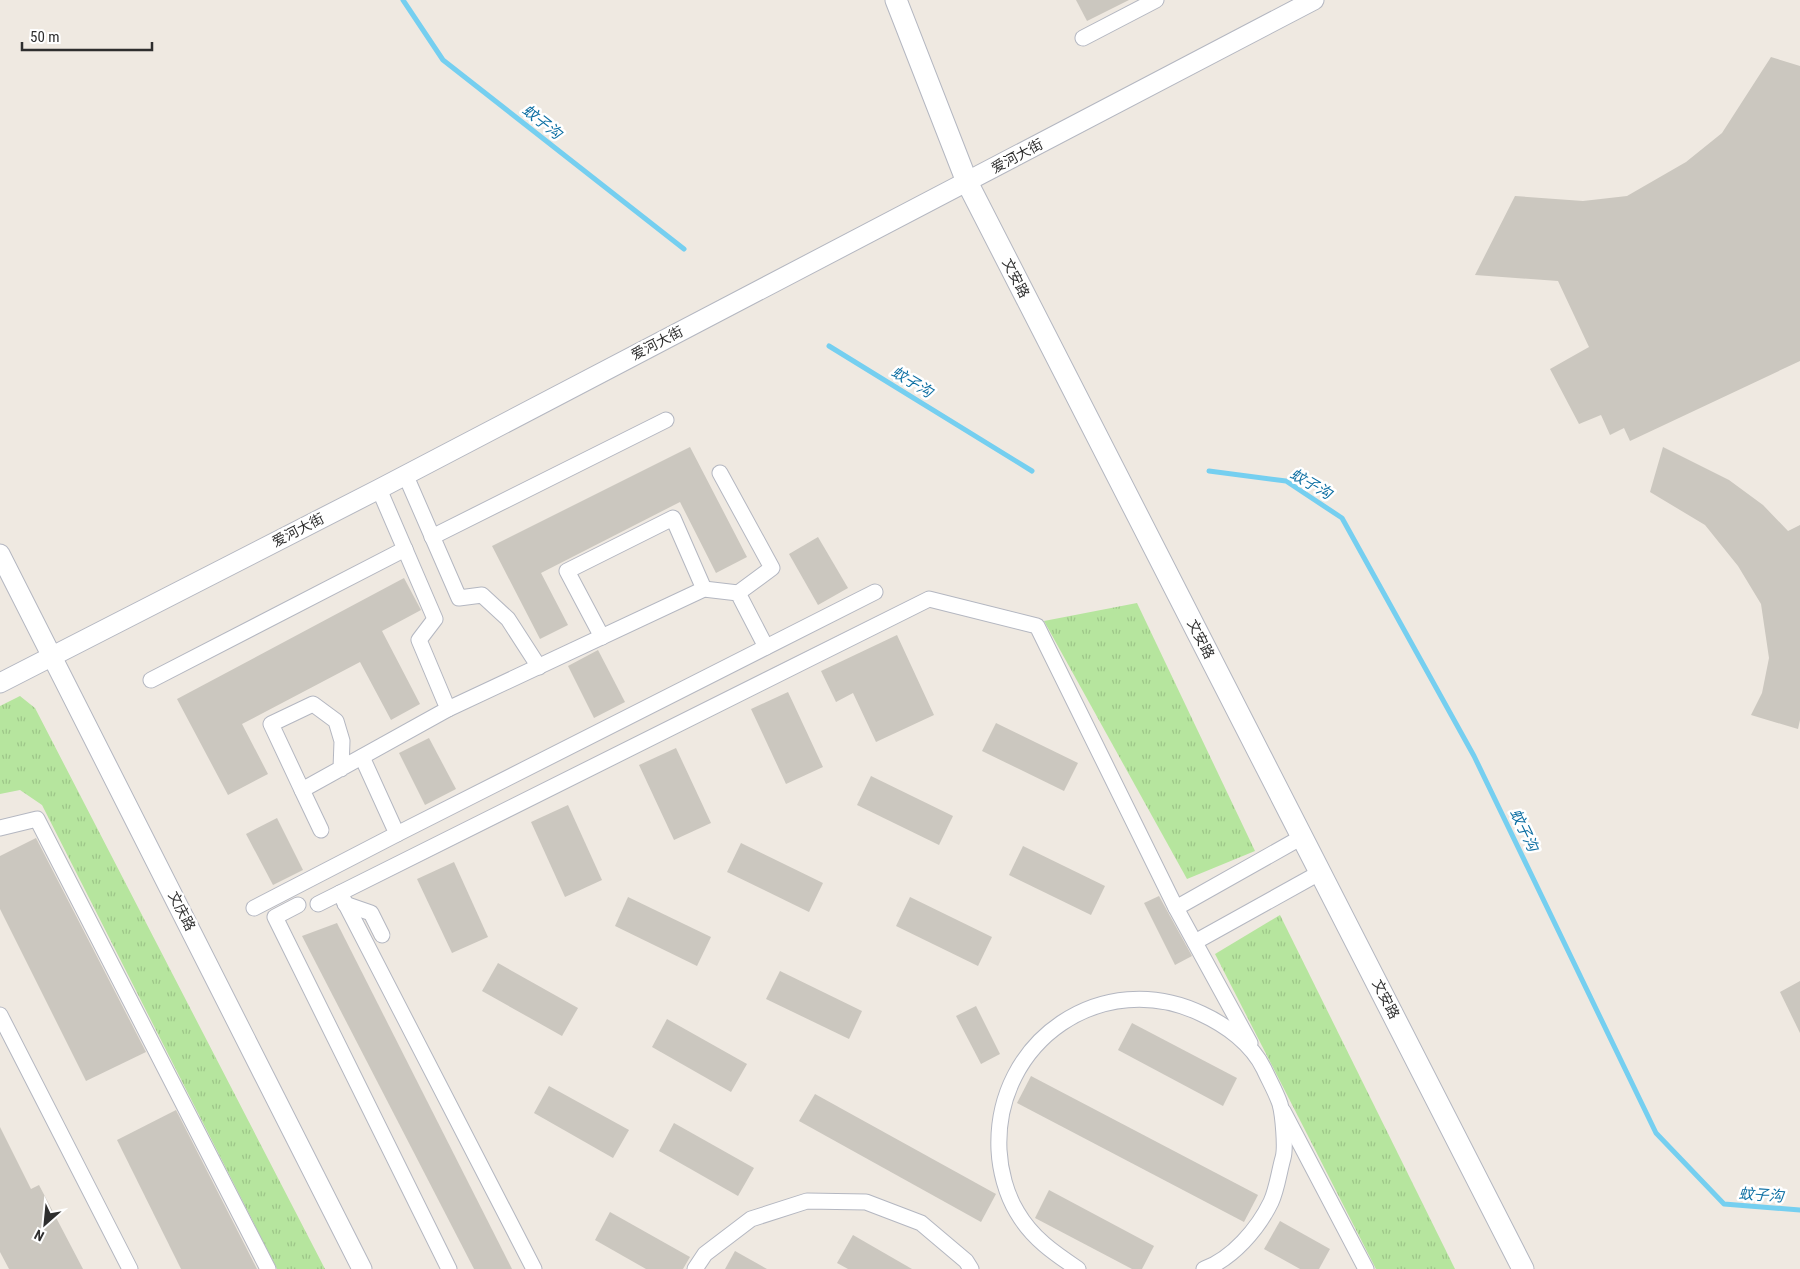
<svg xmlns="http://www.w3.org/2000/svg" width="1800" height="1269" viewBox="0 0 1800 1269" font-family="'Roboto Condensed','Noto Sans SC',sans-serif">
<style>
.grass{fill:url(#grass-tufts)}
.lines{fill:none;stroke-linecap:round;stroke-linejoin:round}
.stream{stroke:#75cff0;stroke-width:5}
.building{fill:#cbc7bf}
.minor-casing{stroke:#b4b7c1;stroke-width:17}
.tertiary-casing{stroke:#b4b7c1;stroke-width:21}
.secondary-casing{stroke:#b4b7c1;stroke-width:23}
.minor{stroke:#fff;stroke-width:15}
.tertiary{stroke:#fff;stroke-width:19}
.secondary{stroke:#fff;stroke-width:21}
.labels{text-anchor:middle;stroke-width:5;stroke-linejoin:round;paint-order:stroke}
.street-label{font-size:14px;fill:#2e2e2e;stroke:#fff}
.water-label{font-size:15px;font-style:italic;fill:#0d6fa3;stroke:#fff}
</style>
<defs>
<pattern id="grass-tufts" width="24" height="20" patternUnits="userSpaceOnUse" patternTransform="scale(1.25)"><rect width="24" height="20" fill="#b6e59e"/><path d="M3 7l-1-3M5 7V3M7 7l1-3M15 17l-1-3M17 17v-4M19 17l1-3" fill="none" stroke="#9dc588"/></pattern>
</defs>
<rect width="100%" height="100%" fill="#efe9e1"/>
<g class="grass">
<path d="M1137,603l118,248 -68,28 -143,-258z"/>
<path d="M20,696l15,12 290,561h-48l-235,-464 -22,-15 -20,4v-88z"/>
<path d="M1280,915l175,354h-79l-161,-315z"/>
</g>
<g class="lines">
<g class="stream">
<path d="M403,0l40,60 241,189"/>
<path d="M829,346l203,125"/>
<path d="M1209,471l77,10 56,37 132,238 182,377 68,71 76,6"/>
</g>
</g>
<g class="building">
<path d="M1076,0h53l-42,21z"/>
<path d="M1771,57l29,9v295l-170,80 -6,-13 -14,7 -9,-20 -22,9 -29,-55 39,-22 -31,-66 -83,-6 40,-79 68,5 44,-5 59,-34 36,-29z"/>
<path d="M690,447l57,110 -31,16 -36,-71 -139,71 27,52 -28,14 -48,-93z"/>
<path d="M1663,447l66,33 34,25 25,26 12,-6v195l-2,9 -47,-14 11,-22 7,-35 -8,-54 -23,-38 -33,-41 -55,-33z"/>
<path d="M818,537l30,51 -30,17 -29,-51z"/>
<path d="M404,578l17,32 -39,21 38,73 -29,16 -31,-58 -118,62 26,50 -40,21 -51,-96z"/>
<path d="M897,635l37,80 -58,27 -23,-49 -17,9 -15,-31z"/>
<path d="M598,650l27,52 -31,16 -26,-52z"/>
<path d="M788,692l35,75 -37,17 -35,-75z"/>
<path d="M996,723l82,40 -14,28 -82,-40z"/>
<path d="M429,738l27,51 -31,16 -26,-52z"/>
<path d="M676,748l35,75 -37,17 -35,-75z"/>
<path d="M871,776l82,40 -14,29 -82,-40z"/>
<path d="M568,805l34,75 -37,17 -34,-75z"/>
<path d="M277,818l26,52 -30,15 -27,-51z"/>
<path d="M36,838l110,214 -60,29 -86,-172v-53z"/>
<path d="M741,843l82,40 -14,29 -82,-40z"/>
<path d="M1023,846l82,40 -14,29 -82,-40z"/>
<path d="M454,862l34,75 -36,16 -35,-74z"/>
<path d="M1159,896l33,60 -17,9 -31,-62z"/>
<path d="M628,897l83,40 -14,29 -82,-40z"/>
<path d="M910,897l82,40 -14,29 -82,-40z"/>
<path d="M337,923l175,346h-38l-172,-333z"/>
<path d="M498,963l80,45 -16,28 -80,-45z"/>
<path d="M780,971l82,40 -13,28 -83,-40z"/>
<path d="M1800,981v52l-20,-41z"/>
<path d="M976,1006l24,48 -19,10 -25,-48z"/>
<path d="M667,1019l80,45 -16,28 -79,-45z"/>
<path d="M1132,1023l105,55 -14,28 -105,-56z"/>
<path d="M1031,1076l227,119 -14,27 -227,-119z"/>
<path d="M549,1086l80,44 -16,28 -79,-45z"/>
<path d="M815,1094l181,100 -15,28 -182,-101z"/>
<path d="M176,1110l81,159h-76l-64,-129z"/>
<path d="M674,1123l80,45 -16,28 -79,-45z"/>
<path d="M0,1127l31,62 8,-4 44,84h-74l-9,-17z"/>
<path d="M1049,1190l105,56 -12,23h-10l-97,-51z"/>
<path d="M610,1212l80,45 -7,12h-37l-51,-29z"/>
<path d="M1280,1221l50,28 -11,20h-19l-36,-20z"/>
<path d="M853,1235l59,34h-64l-11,-6z"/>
<path d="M735,1251l32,18h-42z"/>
</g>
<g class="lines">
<defs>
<g id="minor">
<path d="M1083,38l73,-38"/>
<path d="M720,473l52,95 -34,25"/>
<path d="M405,474l54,124 23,-3 26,24 31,48"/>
<path d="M432,537l234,-117"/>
<path d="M602,637l-35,-66 106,-53 31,71"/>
<path d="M151,680l254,-131"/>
<path d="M448,709l256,-120 34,4 28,54"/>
<path d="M341,769l1,-28 -6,-20 -23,-17 -42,20 31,66 146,-81 -29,-69 16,-21 -56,-130"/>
<path d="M302,790l19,40"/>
<path d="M0,828l37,-9 231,450"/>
<path d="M397,834l478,-242"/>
<path d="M340,893l194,376"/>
<path d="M318,904l611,-305 108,27 139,282 126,-71"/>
<path d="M345,904l26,9 11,22"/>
<path d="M298,905l-23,12 174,352"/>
<path d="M254,908l143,-74 -35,-77"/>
<path d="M1176,908l74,135"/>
<path d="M1195,942l126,-70"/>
<path d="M0,1015l130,254"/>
<path d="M1283,1111l83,158"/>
<path d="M695,1269l10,-15 46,-35 56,-18 59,1 55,21 45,38 5,8"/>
<path d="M1078,1269c-24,-16 -46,-31 -61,-57 -11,-18 -17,-42 -18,-62 -5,-109 104,-184 203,-136 24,11 50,30 62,55 5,11 12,23 16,35 3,11 6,44 3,54 -4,14 -6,31 -12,44 -13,27 -39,57 -67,67"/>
</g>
<g id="tertiary">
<path d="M0,554l362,715"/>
<path d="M0,683l379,-194 935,-489"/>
</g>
<path id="secondary" d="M896,0l71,182 556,1087"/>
</defs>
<use href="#minor" class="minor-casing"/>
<use href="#tertiary" class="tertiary-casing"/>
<use href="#secondary" class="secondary-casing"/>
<use href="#minor" class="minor"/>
<use href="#tertiary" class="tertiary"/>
<use href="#secondary" class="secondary"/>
</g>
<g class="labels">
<g class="street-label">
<text transform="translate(1017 156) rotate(-28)" y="5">爱河大街</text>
<text transform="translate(1016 278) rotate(63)" y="5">文安路</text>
<text transform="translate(657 343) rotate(-27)" y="5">爱河大街</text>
<text transform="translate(298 530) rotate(-27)" y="5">爱河大街</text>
<text transform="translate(1201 639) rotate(63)" y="5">文安路</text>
<text transform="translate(182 911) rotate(63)" y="5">文庆路</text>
<text transform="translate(1386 999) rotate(63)" y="5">文安路</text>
</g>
<g class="water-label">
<text transform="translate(542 122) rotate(38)" y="5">蚊子沟</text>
<text transform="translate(912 382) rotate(31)" y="5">蚊子沟</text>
<text transform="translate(1311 484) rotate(30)" y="5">蚊子沟</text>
<text transform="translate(1524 830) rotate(64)" y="5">蚊子沟</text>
<text transform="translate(1761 1195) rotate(4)" y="5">蚊子沟</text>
</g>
</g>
<g transform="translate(45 1224) rotate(207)" stroke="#ffffff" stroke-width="4" paint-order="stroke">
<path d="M0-4L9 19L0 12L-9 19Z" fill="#2e2e2e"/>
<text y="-8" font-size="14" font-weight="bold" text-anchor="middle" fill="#2e2e2e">N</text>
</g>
<path d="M22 42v8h130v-8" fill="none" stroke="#2e2e2e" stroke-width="2.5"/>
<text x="30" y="42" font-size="15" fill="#2e2e2e" stroke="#ffffff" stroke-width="4" paint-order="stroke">50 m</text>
</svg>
